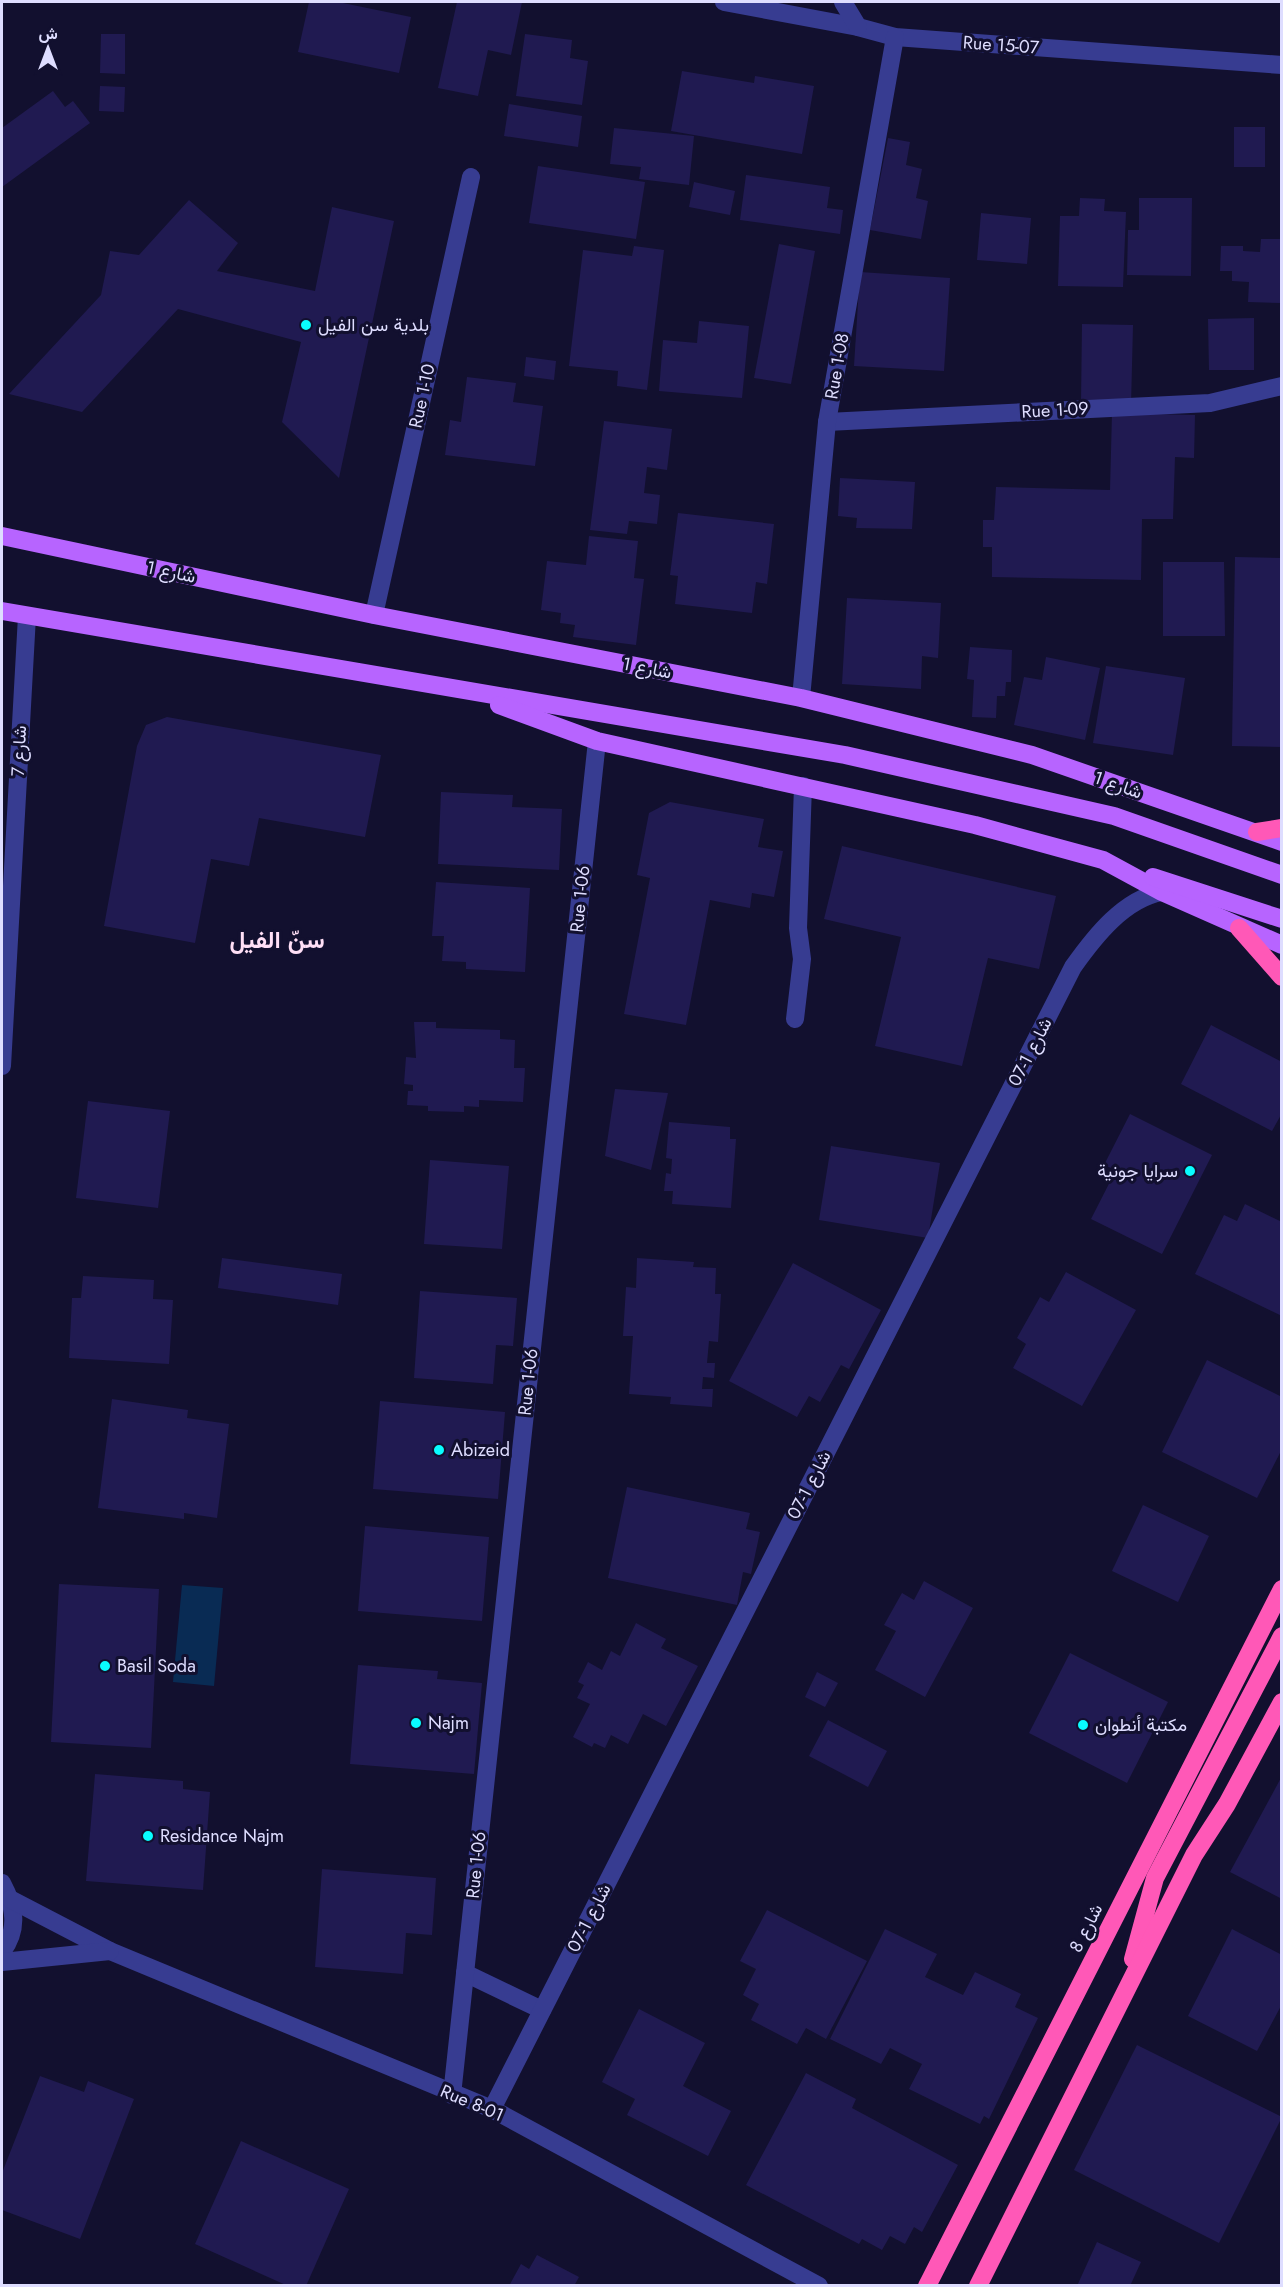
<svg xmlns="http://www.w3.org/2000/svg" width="1283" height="2287" viewBox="0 0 1283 2287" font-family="Jost,Vazirmatn,sans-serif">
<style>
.water{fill:#092b54}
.building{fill:#201a51}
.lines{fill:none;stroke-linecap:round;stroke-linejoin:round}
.minor{stroke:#373c91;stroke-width:18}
.major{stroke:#b764ff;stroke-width:18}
.highway{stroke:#ff58b7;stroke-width:18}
.poi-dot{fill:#09fcff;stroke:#12102f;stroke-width:2}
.labels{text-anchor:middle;stroke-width:6;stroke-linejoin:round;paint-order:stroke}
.street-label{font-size:18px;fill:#deddff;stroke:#12102f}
.poi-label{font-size:18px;fill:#deddff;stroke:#12102f;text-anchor:start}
.district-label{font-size:24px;font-weight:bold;fill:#ffdff6;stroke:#12102f}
</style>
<rect width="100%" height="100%" fill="#12102f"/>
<path class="water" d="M182,1585l41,3 -9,98 -41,-4z"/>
<g class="building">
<path d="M309,2h29l73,15 -12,56 -101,-21z"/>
<path d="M457,2h65l-11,53 -23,-5 -10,46 -40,-8z"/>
<path d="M101,34h24v40l-25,-1z"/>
<path d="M525,34l47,6 -2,18 18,3 -6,44 -66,-9z"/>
<path d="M682,71l72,12 1,-7 59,10 -12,68 -131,-23z"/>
<path d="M100,86l25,1 -1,25 -25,-1z"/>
<path d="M53,91l12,16 8,-6 17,22 -88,64v-59z"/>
<path d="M509,104l73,12 -4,31 -74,-11z"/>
<rect x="1234" y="127" width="31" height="40"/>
<path d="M614,128l80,8 -5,49 -50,-6 2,-12 -31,-3z"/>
<path d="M888,138l22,4 -4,23 16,4 -6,29 12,3 -7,38 -51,-9z"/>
<path d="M538,166l107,16 -9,57 -107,-16z"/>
<path d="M746,175l84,12 -3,21 16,2 -3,24 -100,-14z"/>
<path d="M694,182l41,9 -5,24 -41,-8z"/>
<path d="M1080,198l25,1 -1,12 22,1 -3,75 -65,-1 2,-70h19z"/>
<path d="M1139,198h53l-1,78 -64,-1 1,-45h11z"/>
<path d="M189,200l49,43 -21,28 98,20 17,-84 62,14 -55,257 -57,-56 19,-80 -123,-33 -96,103 -73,-18 92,-99 9,-44 29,4z"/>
<path d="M981,213l50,5 -4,46 -50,-4z"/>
<path d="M1261,239h21v64l-34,-1 1,-20 -17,-1v-10h-12l1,-25h22v5l17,1z"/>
<path d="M779,244l36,7 -24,133 -37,-6z"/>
<path d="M634,246l30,4 -17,140 -30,-4 1,-15 -49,-5 14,-116 49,6z"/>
<path d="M860,272l90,6 -6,93 -90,-5z"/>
<path d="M1254,318v52h-45l-1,-51z"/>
<path d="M699,321l50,5 -7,72 -83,-7 4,-51 34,3z"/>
<path d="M1082,324l51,1 -2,80 -50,-1z"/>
<path d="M526,357l30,4 -2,19 -30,-4z"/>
<path d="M467,377l49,6 -3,19 30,4 -8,60 -90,-11 5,-35 11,2z"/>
<path d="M1112,413l83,2 -1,43 -19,-1 -2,62h-31l-1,61 -149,-3v-30h-9v-27h11l2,-33 114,3z"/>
<path d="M604,421l68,8 -5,41 -20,-3 -3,26 16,2 -3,29 -28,-3 -2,13 -37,-4z"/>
<path d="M840,478l75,4 -3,47 -56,-1 1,-10 -19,-2z"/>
<path d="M678,513l96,11 -7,60 -11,-2 -4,31 -77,-9 3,-28 -8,-1z"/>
<path d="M589,536l49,5 -4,37 10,1 -8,66 -63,-8 2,-12 -15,-2 1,-10 -20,-3 6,-49 39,4z"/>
<path d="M1235,557l47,1v189l-50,-1z"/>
<path d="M1163,562h61l1,74h-62z"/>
<path d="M847,598l94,5 -3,55 -16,-2 -1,33 -79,-5z"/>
<path d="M970,647l42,3 -1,32h-5l-1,14h-8l-1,22 -24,-1 2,-37 -7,-1z"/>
<path d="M1046,657l54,11 -15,72 -71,-15 10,-48 18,3z"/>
<path d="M1106,666l79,12 -12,77 -80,-12z"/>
<path d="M167,717l214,38 -16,82 -106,-19 -10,48 -38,-7 -16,84 -91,-17 33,-180 9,-21z"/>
<path d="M441,792l72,3 -1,12 50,2 -3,61 -121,-6z"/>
<path d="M670,802l94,17 -6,28 25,4 -9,46 -22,-4 -2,15 -40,-8 -24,125 -62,-11 26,-136 -13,-3 12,-62z"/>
<path d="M842,846l214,50 -17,73 -51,-11 -26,108 -87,-20 26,-109 -77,-18z"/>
<path d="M436,882l94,6 -5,84 -59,-3v-7l-24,-1 2,-25h-12z"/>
<path d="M414,1022h22v6l64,2v9l15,1 -1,28h11l-2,34 -44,-2v7l-15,-1v6l-36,-1v-5l-21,-1 1,-14h5v-6l-9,-1 2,-27 10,1z"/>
<path d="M1211,1025l71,37v51l-10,18 -91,-47z"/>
<path d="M615,1089l53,4 -17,77 -46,-14z"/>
<path d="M88,1101l82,10 -12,97 -82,-10z"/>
<path d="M1130,1114l82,41 -50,99 -71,-35 25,-49 -12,-5z"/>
<path d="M669,1122l61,5v12h6l-5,69 -59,-4 1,-13h-9l2,-18 5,1 1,-15 -6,-1z"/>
<path d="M831,1146l109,17 -12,75 -109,-18z"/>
<path d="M430,1160l79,6 -7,83 -78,-5z"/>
<path d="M1245,1204l37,18v94l-87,-42 29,-59 13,6z"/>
<path d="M222,1258l120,16 -4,31 -120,-17z"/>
<path d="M637,1258l57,4 -1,5 23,1 -1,26h6l-3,48 -9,-1 -2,22h8l-1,15 -11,-1 -1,12h11l-1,18 -42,-3 1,-7 -42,-3 4,-58h-10l3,-49 10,1z"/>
<path d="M793,1263l88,47 -32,59 -8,-4 -21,37 -11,-6 -12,21 -68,-36z"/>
<path d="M1066,1272l70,38 -54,96 -69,-38 13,-24 -9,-6 23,-41 9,5z"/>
<path d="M83,1276l71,4 -1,19 20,1 -4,64 -100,-6 3,-60h9z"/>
<path d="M420,1291l97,7 -4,48 -17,-1 -3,39 -79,-6z"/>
<path d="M1207,1360l75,37v52l-25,49 -95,-46z"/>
<path d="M112,1399l76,11 -1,8 42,6 -12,94 -33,-5v6l-86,-11z"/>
<path d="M380,1401l125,11 -7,87 -125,-10z"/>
<path d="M627,1487l123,26 -4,16 14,3 -9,42 -8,-2 -6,33 -129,-27z"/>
<path d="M1143,1505l66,31 -31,66 -66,-31z"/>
<path d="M365,1526l124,11 -7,84 -124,-10z"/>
<path d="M924,1581l49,27 -48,89 -50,-27 21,-39 -12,-6 18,-32 12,7z"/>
<path d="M59,1584l100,5 -8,159 -100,-6z"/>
<path d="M636,1623l30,16 -5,9 37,18 -32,60 -23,-12 -15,30 -17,-9 -6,13 -11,-5 -2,4 -19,-10 17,-33 -13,-6 7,-13 -6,-3 10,-20 14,8 9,-19 9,5z"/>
<path d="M1070,1653l98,49 -41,81 -98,-50z"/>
<path d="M358,1665l80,6 -1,8 45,4 -8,91 -124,-10z"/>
<path d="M817,1672l21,11 -13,24 -20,-10z"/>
<path d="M828,1720l59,31 -19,36 -59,-31z"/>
<path d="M95,1774l88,7v8l27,3 -7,98 -117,-9z"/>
<path d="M1282,1776v123l-52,-27z"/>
<path d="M322,1869l114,9 -4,57 -26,-2 -3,41 -88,-7z"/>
<path d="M767,1910l100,51 -41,78 -20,-11 -9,16 -46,-24 8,-16 -16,-9 13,-26 -16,-8z"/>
<path d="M885,1929l52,25 -12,23 38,18 12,-23 46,22 -6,13 23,11 -49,101 -5,-3 -4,8 -71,-35 13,-25 -32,-16 -9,16 -51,-25z"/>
<path d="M1232,1929l50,26v49l-25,47 -69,-35z"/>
<path d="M639,2009l66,34 -22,43 48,25 -23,45 -81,-41 8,-16 -33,-17z"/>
<path d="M1137,2045l145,72 -63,126 -145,-73z"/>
<path d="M806,2073l50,26 -4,9 106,57 -36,67 -8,-5 -9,17 -15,-8 -8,14 -20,-11 -3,5 -113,-59z"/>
<path d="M40,2076l44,16 4,-11 46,18 -54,140 -78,-29v-37z"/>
<path d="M241,2141l108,48 -43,97h-18l-93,-42z"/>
<path d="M1097,2242l44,20 -11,24h-53z"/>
<path d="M537,2255l42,22 -5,9h-65l12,-22 8,5z"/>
</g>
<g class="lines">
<g class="minor">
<path d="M724,2l134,25 37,10 387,28"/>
<path d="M843,2l15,25"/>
<path d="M827,422l383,-19 72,-17"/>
<path d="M374,615l97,-438"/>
<path d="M801,698l26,-276 68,-385"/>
<path d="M795,1019l7,-60 -4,-31 5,-142"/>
<path d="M2,1066l25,-450"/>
<path d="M2,1883c13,24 17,46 0,69"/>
<path d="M10,1899l100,52 382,158 327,177"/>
<path d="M2,1962l108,-11"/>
<path d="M465,1973l77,37"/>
<path d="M452,2095l145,-1354"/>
<path d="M492,2109l581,-1142c22,-31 51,-68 89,-75"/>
</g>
<g class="major">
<path d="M2,536l372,79 427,83 231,57 250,87"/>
<path d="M2,611l843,144 269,61 168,59"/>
<path d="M499,705l98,36 378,84 128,35 59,32 120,53"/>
<path d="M1153,877l129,42"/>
</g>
<g class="highway">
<path d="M1257,832l25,-4"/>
<path d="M1239,928l43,49"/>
<path d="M1133,1959l22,-81 127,-242"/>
<path d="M927,2286l355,-697"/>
<path d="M978,2286l216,-431 33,-51 55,-102"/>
</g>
</g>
<g class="poi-dot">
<circle cx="306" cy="325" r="6"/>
<circle cx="1190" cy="1171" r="6"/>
<circle cx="439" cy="1450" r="6"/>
<circle cx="105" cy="1666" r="6"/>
<circle cx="416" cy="1723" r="6"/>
<circle cx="1083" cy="1725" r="6"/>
<circle cx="148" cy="1836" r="6"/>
</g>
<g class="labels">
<g class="street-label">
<text transform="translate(1001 45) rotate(4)" y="6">Rue 15-07</text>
<text transform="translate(837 366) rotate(-80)" y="6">Rue 1-08</text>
<text transform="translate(422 396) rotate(-78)" y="6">Rue 1-10</text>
<text transform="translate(1055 410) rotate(-3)" y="6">Rue 1-09</text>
<text transform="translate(171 572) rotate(12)" y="6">شارع 1</text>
<text transform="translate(647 668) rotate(11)" y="6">شارع 1</text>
<text transform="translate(19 751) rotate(-87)" y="6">شارع 7</text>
<text transform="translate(1118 785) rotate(19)" y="6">شارع 1</text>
<text transform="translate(580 899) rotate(-84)" y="6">Rue 1-06</text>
<text transform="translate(1030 1052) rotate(-63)" y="6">شارع 1-07</text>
<text transform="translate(528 1382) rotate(-84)" y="6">Rue 1-06</text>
<text transform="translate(809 1485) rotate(-63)" y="6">شارع 1-07</text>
<text transform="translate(476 1865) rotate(-84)" y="6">Rue 1-06</text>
<text transform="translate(589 1918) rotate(-63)" y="6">شارع 1-07</text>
<text transform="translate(1086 1928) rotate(-63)" y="6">شارع 8</text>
<text transform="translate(472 2103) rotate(23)" y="6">Rue 8-01</text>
</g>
<g class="poi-label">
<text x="318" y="331">بلدية سن الفيل</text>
<text x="1178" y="1177" text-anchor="end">سرايا جونية</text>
<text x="451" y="1456">Abizeid</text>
<text x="117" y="1672">Basil Soda</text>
<text x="428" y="1729">Najm</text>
<text x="1095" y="1731">مكتبة أنطوان</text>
<text x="160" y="1842">Residance Najm</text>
</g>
<g class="district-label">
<text x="277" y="948">سنّ الفيل</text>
</g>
</g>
<rect width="1283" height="2287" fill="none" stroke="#deddff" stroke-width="6"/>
<g transform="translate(48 48)" stroke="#12102f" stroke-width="4.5" paint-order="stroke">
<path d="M0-4.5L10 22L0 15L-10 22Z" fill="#deddff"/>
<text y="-9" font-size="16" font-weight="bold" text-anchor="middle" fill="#deddff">ش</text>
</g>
</svg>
